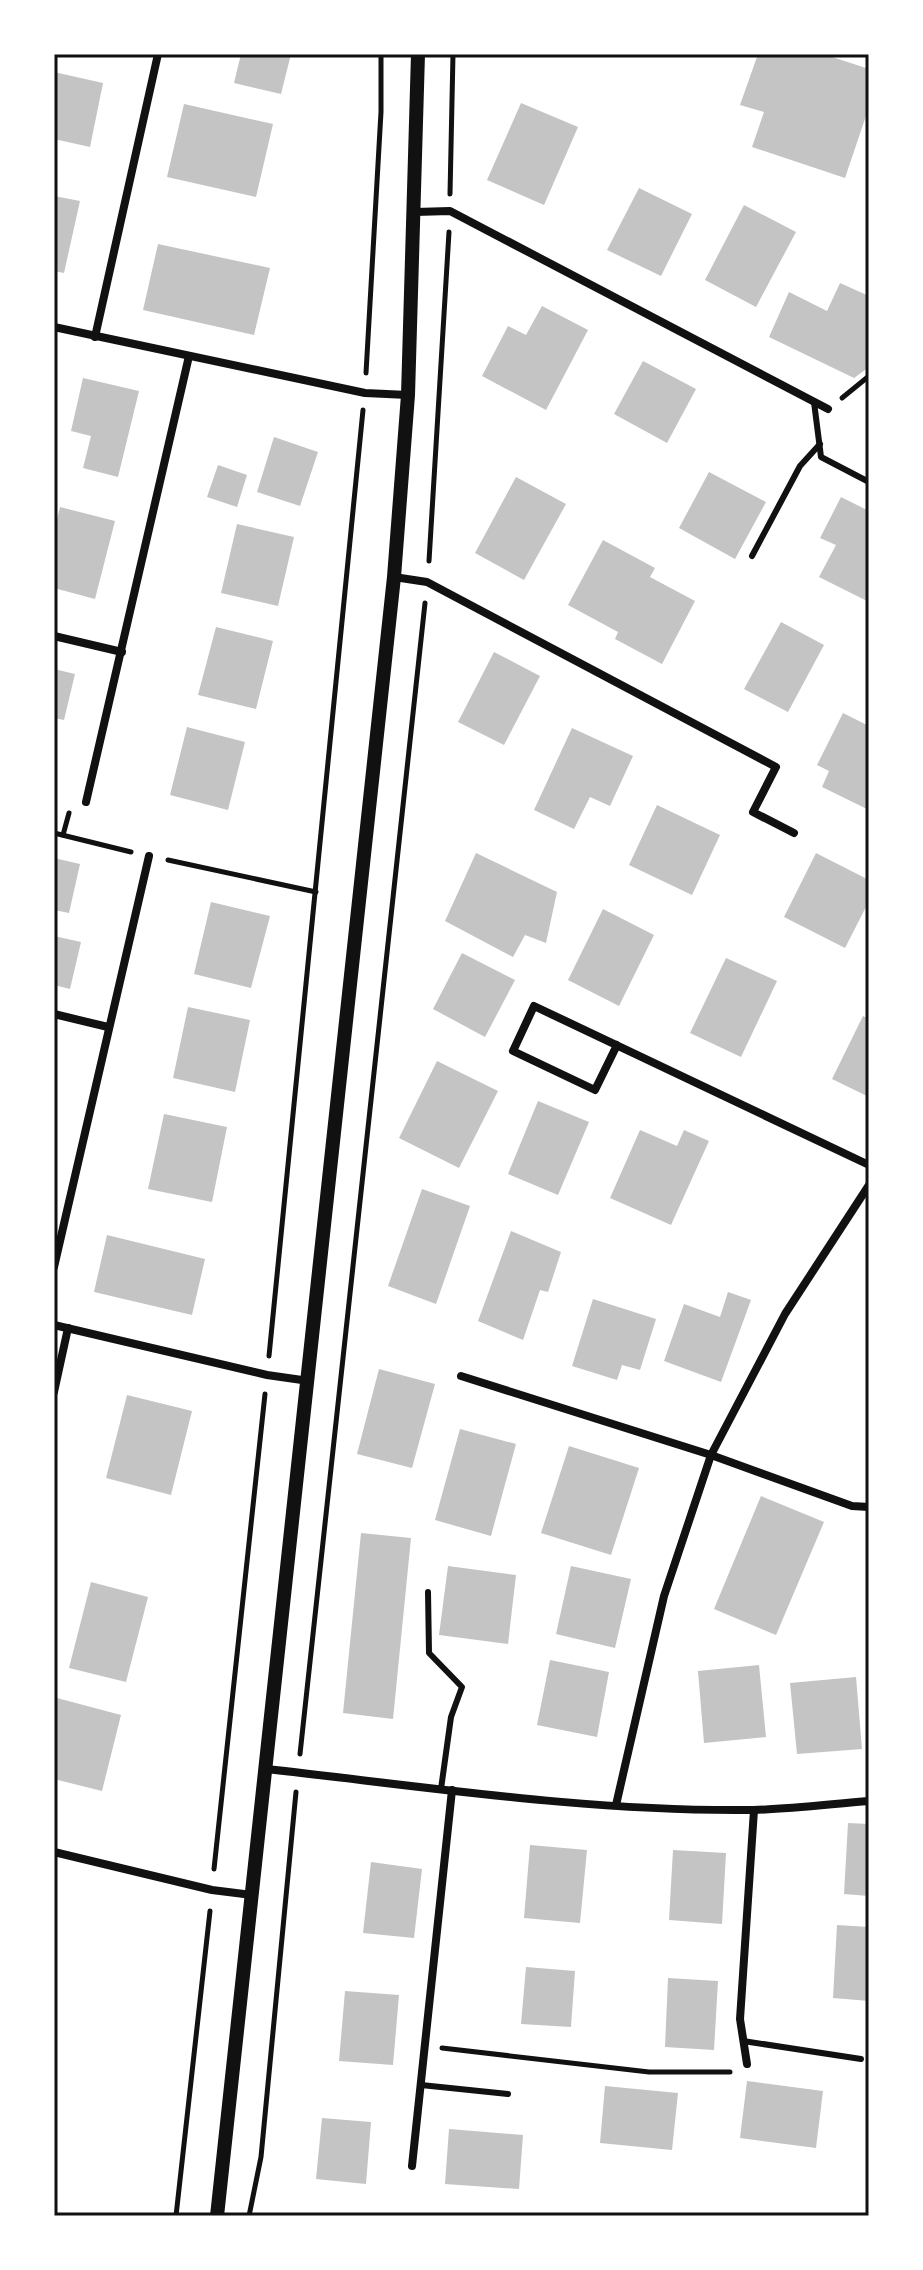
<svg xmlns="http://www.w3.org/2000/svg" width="923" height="2270" viewBox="0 0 923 2270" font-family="Arial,sans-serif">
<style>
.building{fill:#c4c4c4}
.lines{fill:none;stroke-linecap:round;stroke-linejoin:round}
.path{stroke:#111;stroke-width:5}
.service{stroke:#111;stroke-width:6}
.minor{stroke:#111;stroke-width:8}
.tertiary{stroke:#111;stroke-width:14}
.neatline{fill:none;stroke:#111;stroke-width:3}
</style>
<rect width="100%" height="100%" fill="#fff"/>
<g class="building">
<path d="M241,54h50l-10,40 -47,-11z"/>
<path d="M758,54h65l46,15v38l-24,71 -93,-31 12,-35 -24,-7z"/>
<path d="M54,72l49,11 -13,64 -36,-8z"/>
<path d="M521,103l57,24 -34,78 -57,-25z"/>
<path d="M184,104l89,20 -17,73 -89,-20z"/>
<path d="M639,188l53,26 -31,62 -54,-26z"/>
<path d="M54,196l26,5 -16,72 -10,-2z"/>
<path d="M744,205l52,27 -40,75 -51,-27z"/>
<path d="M158,244l112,24 -16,67 -111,-25z"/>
<path d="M840,283l29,13v71l-15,11 -85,-41 20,-45 38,19z"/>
<path d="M542,306l46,24 -42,80 -64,-34 26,-50 18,9z"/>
<path d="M643,361l53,28 -29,54 -53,-29z"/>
<path d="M83,378l56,13 -21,86 -35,-9 8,-32 -20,-5z"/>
<path d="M274,437l44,15 -18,54 -43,-14z"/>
<path d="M218,465l29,10 -10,32 -30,-10z"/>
<path d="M709,472l57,30 -31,57 -56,-31z"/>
<path d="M516,477l50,27 -42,76 -49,-27z"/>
<path d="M841,497l28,14v91l-50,-25 17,-32 -16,-7z"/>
<path d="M60,507l55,14 -20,78 -41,-11v-55z"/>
<path d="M237,524l57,13 -16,69 -57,-13z"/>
<path d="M603,540l52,28 -5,9 45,24 -33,63 -47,-25 3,-7 -50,-27z"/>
<path d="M781,622l43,23 -36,67 -44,-23z"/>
<path d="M216,627l57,14 -17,68 -58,-14z"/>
<path d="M494,652l46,24 -36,69 -46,-23z"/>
<path d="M54,669l21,5 -11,46 -10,-2z"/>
<path d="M843,713l26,13v84l-47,-23 7,-16 -12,-6z"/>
<path d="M187,727l58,15 -17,68 -58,-15z"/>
<path d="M572,728l61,28 -23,50 -20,-9 -16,32 -40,-19z"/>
<path d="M657,805l63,30 -28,60 -63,-30z"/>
<path d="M476,853l81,39 -11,51 -21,-8 -12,22 -68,-36z"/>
<path d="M816,853l53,27v21l-24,47 -61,-31z"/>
<path d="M54,858l26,6 -11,49 -15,-3z"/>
<path d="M211,902l59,14 -19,72 -57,-14z"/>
<path d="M603,909l51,26 -35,71 -51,-26z"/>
<path d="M54,936l27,6 -11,47 -16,-4z"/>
<path d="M462,953l53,27 -30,57 -52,-28z"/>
<path d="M726,958l51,23 -36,76 -51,-24z"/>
<path d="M188,1007l62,13 -15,72 -62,-14z"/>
<path d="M863,1016l6,3v78l-37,-18z"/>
<path d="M437,1061l61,30 -39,77 -60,-30z"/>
<path d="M538,1101l51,21 -31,73 -50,-21z"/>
<path d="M164,1114l63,13 -15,75 -64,-13z"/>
<path d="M640,1130l37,16 7,-16 25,11 -38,84 -61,-27z"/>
<path d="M422,1189l48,17 -34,98 -48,-18z"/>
<path d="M511,1231l50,21 -13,40 -8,-2 -17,50 -45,-19z"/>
<path d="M107,1235l98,24 -13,56 -98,-23z"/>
<path d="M728,1292l23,8 -30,82 -57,-21 20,-57 36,13z"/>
<path d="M593,1299l63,20 -16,51 -18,-5 -5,15 -45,-14z"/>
<path d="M379,1369l56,15 -23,84 -55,-14z"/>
<path d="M127,1395l65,16 -21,84 -65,-17z"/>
<path d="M460,1429l56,15 -25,92 -56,-16z"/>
<path d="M569,1446l70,22 -28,87 -70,-22z"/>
<path d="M761,1496l63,26 -48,113 -62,-26z"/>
<path d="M361,1533l50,5 -18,181 -50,-6z"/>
<path d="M448,1566l68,9 -8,69 -69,-9z"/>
<path d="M571,1566l60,13 -16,69 -59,-14z"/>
<path d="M91,1582l57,15 -22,85 -57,-14z"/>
<path d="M550,1660l59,12 -12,65 -60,-12z"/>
<path d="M759,1665l7,72 -62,6 -6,-72z"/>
<path d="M856,1677l6,72 -65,5 -7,-71z"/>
<path d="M57,1698l64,17 -19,76 -48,-12v-69z"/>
<path d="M848,1823l21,1v72l-25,-2z"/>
<path d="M530,1845l57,5 -7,73 -56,-5z"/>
<path d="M673,1850l53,3 -4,71 -53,-4z"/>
<path d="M371,1862l51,7 -8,69 -51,-5z"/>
<path d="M837,1925l32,2v74l-36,-3z"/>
<path d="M526,1967l49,4 -4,56 -50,-3z"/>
<path d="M668,1978l50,3 -4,69 -49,-3z"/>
<path d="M345,1991l54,4 -6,70 -54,-4z"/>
<path d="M747,2081l76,10 -7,57 -76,-10z"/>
<path d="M605,2086l73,7 -6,57 -72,-7z"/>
<path d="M322,2118l49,4 -5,62 -50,-5z"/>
<path d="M449,2129l74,6 -4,54 -74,-5z"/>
</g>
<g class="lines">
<g class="path">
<path d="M450,194l3,-140"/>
<path d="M366,373l15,-261v-58"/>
<path d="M842,398l27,-22"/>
<path d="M429,561l20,-329"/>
<path d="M54,833l77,19"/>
<path d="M63,835l6,-22"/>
<path d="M168,860l148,32"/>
<path d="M269,1356l94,-946"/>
<path d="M300,1754l125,-1151"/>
<path d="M214,1869l51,-475"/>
<path d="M442,2048l207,24h81"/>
<path d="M176,2216l34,-305"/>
<path d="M249,2216l12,-59 35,-365"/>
</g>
<g class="service">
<path d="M814,402l7,55 48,25"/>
<path d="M752,556l48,-90 20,-22"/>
<path d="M428,1592l1,61 33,34 -11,30 -10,72"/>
<path d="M743,2041l118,18"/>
<path d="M421,2085l87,9"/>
</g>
<g class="minor">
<path d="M415,212l35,-1 378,198"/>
<path d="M54,327l311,66 43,2"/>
<path d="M95,337l63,-283"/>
<path d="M394,577l33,5 349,185 -23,45 41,21"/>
<path d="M54,636l68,16"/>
<path d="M86,802l103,-446"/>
<path d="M54,1014l54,13"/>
<path d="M617,1045l-22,45 -82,-39 21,-45 335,159"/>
<path d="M54,1267l95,-411"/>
<path d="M54,1325l213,50 42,6"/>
<path d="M461,1376l250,79 141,51 17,1"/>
<path d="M54,1392l14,-64"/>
<path d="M267,1769c161,18 324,43 486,41 39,-1 78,-6 116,-9"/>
<path d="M616,1805l48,-209 47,-141 74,-141 84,-129"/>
<path d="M54,1852l158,38 40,5"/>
<path d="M747,2064l-7,-45 14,-209"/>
<path d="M412,2166l40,-376"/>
</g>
<path class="tertiary" d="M217,2216l177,-1639 14,-182 10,-341"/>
</g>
<rect width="923" height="2270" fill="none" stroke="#ffffff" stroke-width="112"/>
<rect x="56" y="56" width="811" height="2158" class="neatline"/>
</svg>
